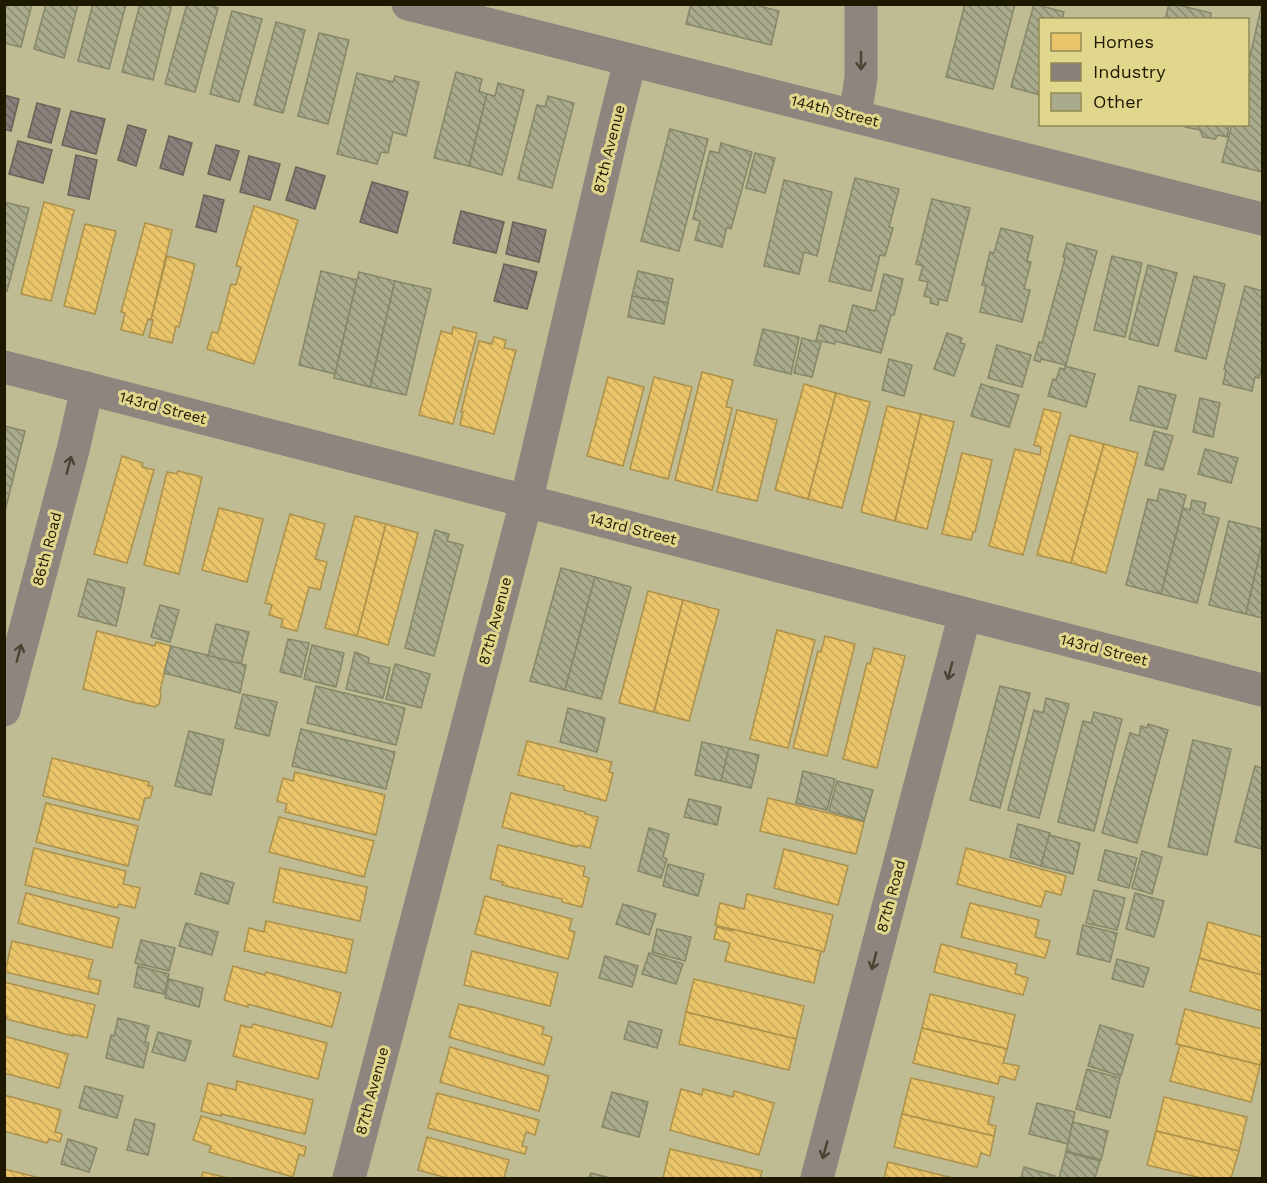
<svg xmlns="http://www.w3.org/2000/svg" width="1267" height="1183" viewBox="0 0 1267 1183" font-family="'Work Sans',sans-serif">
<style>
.homes{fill:url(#homes-back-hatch);stroke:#ac914a;stroke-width:1.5}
.industry{fill:url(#industry-back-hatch);stroke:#696257;stroke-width:1.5}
.building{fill:url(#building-back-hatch);stroke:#868769;stroke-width:1.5}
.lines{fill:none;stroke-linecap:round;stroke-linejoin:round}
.street{stroke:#8d857e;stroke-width:33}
.oneway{stroke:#4a4432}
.labels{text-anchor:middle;stroke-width:6;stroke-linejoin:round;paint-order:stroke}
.street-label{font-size:15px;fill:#1d1900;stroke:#e0d78d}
</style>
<defs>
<pattern id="homes-back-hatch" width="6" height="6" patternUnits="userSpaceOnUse" patternTransform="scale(1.5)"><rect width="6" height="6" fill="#e9c46a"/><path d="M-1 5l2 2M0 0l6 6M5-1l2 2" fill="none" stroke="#c7a85a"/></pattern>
<pattern id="industry-back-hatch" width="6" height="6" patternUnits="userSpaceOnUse" patternTransform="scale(1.5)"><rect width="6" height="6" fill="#8a817c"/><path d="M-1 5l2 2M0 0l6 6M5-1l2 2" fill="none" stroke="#706963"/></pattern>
<pattern id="building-back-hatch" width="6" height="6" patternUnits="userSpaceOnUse" patternTransform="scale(1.5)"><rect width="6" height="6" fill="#a9ab8c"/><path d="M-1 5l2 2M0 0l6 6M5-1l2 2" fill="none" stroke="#898a70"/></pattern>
</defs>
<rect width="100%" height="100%" fill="#bfbb93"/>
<g class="homes">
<path d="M44,202l30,8 -23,91 -30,-7z"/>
<path d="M254,206l44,14 -44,144 -47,-15 5,-17 6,1 13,-49 5,1 5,-18 -5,-1z"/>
<path d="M145,223l27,7 -21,90 -3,-1 -5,16 -22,-5 4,-17 -4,-1z"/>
<path d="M85,224l31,7 -21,83 -31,-8z"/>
<path d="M167,256l28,8 -16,63 -3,-1 -4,17 -23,-6 4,-17h-2z"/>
<path d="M453,327l24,6 -24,91 -34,-9 22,-84 11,3z"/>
<path d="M494,337l12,3 -2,8 12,2 -22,84 -34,-9 3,-13h-2l18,-71 13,3z"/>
<path d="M702,372l31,8 -7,27 6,1 -20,82 -37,-10z"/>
<path d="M608,377l36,10 -21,79 -36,-10z"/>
<path d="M654,377l38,10 -24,92 -38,-10z"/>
<path d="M804,384l32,9 -28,106 -33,-9z"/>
<path d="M836,393l34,9 -28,106 -34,-9z"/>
<path d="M887,406l34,8 -26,107 -34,-9z"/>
<path d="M1044,409l17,4 -38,142 -34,-9 26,-97 25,6 1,-8 -7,-2z"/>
<path d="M737,410l40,10 -20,81 -40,-9z"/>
<path d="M921,414l33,8 -27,107 -32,-8z"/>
<path d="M1070,435l34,9 -33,119 -34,-8z"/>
<path d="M1104,444l34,9 -32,120 -35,-10z"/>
<path d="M962,453l30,7 -17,72h-2l-2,8 -29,-6z"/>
<path d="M122,456l21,7 -1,4 12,3 -27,93 -33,-9z"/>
<path d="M178,471l24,6 -23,97 -35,-9 23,-93 10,2z"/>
<path d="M219,508l44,11 -16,63 -45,-12z"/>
<path d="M290,514l35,10 -10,35 12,3 -7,28 -11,-3 -12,44 -16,-4 2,-8 -14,-4 3,-10 -7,-2z"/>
<path d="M355,516l31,8 -29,112 -32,-8z"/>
<path d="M386,524l32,9 -30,112 -31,-9z"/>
<path d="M648,591l35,9 -29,112 -35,-9z"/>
<path d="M683,600l36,10 -30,111 -35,-9z"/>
<path d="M777,630l38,10 -27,108 -38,-9z"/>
<path d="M97,631l58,15 1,-4 15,4 -11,45 1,4 -2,9 -4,3 -15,-4v1l-57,-15z"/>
<path d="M825,636l30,8 -28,112 -34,-8 25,-97 3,1z"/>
<path d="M874,648l31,8 -28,112 -34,-9 24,-96 3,1z"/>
<path d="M527,741l85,21 -3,10 4,1 -7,28 -42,-11v-4l-46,-11z"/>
<path d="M52,758l97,24 -1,3 5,2 -3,11h-5l-6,22 -96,-24z"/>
<path d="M295,772l90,23 -9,40 -91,-23 2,-8 -10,-3 6,-23 10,3z"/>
<path d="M511,793l74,19v2l13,3 -8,31 -12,-3 -1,2 -75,-20z"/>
<path d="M768,798l96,24 -8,32 -96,-23z"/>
<path d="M46,803l92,23 -10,40 -92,-24z"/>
<path d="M279,817l95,24 -10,36 -95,-25z"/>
<path d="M498,845l87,22 -2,9 6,2 -7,29 -20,-5v-3l-60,-14 1,-3 -13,-3z"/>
<path d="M34,848l92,23 -3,13 17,4 -5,20 -16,-4 -2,4 -92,-23z"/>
<path d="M966,848l100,28 -5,19 -15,-4 -5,16 -84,-23z"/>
<path d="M784,849l64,17 -10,39 -64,-17z"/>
<path d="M280,868l87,19 -7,34 -87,-19z"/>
<path d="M26,893l93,25 -7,30 -94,-25z"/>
<path d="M747,894l86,21 -9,37 -109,-27 5,-22 24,6z"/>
<path d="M485,896l87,23 -3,11 6,2 -7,27 -93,-25z"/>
<path d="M970,903l69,17 -4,17 15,4 -5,17 -84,-21z"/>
<path d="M266,921l87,19 -7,33 -102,-22 5,-23 15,4z"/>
<path d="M1208,922l54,15v38l-63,-17z"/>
<path d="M717,927l15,4v-2l89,22 -7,32 -89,-22 5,-18 -16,-4z"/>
<path d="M12,941l81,19 -5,18 13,3 -3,13 -93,-22z"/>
<path d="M941,944l76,20 -2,10 13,4 -5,17 -89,-23z"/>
<path d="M472,951l86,22 -8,33 -86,-21z"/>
<path d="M1199,958l63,17v36l-72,-20z"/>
<path d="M233,966l32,9 1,-3 75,21 -9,34 -84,-23v3l-24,-7z"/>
<path d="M694,979l110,27 -8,33 -110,-27z"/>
<path d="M4,982l91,23 -8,33 -14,-4v2l-67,-17 1,-2 -3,-1z"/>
<path d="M930,994l85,21 -8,34 -85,-21z"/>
<path d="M459,1004l11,3v-1l74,21 -2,7 10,3 -8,28 -95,-28z"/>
<path d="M1185,1009l77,20v29l-2,7 -84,-21z"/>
<path d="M686,1012l110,27 -7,31 -110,-26z"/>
<path d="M253,1024l74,19 -9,36 -85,-23 8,-31 10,3z"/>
<path d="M922,1028l85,21 -4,14 16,3 -4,14 -15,-4 -2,8 -85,-21z"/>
<path d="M4,1036l64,18 -9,34 -55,-15z"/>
<path d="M1180,1045l80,20 -9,37 -81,-21z"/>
<path d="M450,1047l99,29 -10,35 -99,-29z"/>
<path d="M911,1078l83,19 -6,27 8,2 -2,10 -92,-22z"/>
<path d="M237,1081l76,19 -8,34 -84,-20v2l-20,-5 7,-28 28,7z"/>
<path d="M681,1089l21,6 1,-6 30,8 1,-6 40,12 -15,52 -89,-25z"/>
<path d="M437,1093l102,27 -4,15 -9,-3 -4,14 5,1 -2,7 -97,-26z"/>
<path d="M4,1095l57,15 -6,22 7,2 -2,8 -11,-3 -2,4 -43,-12z"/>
<path d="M1164,1097l83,20 -8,34 -83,-20z"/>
<path d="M902,1114l92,22 -4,20 -9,-3 -4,14 -83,-20z"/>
<path d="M201,1116l105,31 -2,9 -5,-2 -6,23 -84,-25 2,-6 -18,-6z"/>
<path d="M1156,1131l83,20 -8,27h-30l-54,-13z"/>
<path d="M427,1137l82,23 -5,18h-57l-29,-8z"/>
<path d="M670,1149l92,22 -2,7h-97z"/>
<path d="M888,1162l65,16h-69z"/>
<path d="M4,1169l36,9h-36z"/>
<path d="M203,1172l25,6h-27z"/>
</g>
<g class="industry">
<path d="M4,95l15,4 -8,32 -7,-2z"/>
<path d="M37,103l23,6 -9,34 -23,-6z"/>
<path d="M71,111l34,8 -9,35 -34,-9z"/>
<path d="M128,125l18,5 -10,36 -18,-6z"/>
<path d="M169,136l23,7 -9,32 -23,-7z"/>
<path d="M18,141l34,9 -9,33 -34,-9z"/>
<path d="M216,145l23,6 -9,29 -22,-6z"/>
<path d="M76,155l21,5 -8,39 -21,-4z"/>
<path d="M249,156l31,8 -10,36 -30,-8z"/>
<path d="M296,167l29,9 -10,33 -29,-9z"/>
<path d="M372,182l36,10 -11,41 -37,-11z"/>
<path d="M204,195l20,5 -8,32 -20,-5z"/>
<path d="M461,211l43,11 -8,31 -43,-10z"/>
<path d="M513,222l33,8 -7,32 -33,-8z"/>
<path d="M504,264l33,8 -10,37 -33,-8z"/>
</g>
<g class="building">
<path d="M4,4h28l-11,43 -17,-4z"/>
<path d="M46,4h32l-14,54 -30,-9z"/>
<path d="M93,4h33l-17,65 -31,-8z"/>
<path d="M140,4h32l-19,76 -31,-8z"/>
<path d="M187,4h19l12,4 -23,84 -30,-8z"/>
<path d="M691,4h60l28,7 -8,34 -85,-21z"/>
<path d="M965,4h50l-22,85 -47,-12z"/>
<path d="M1034,4l30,8 -2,8h-22v75l-29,-8z"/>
<path d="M1169,4h5l37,9 -1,7h-45z"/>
<path d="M1262,4v168l-40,-10 10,-38h16v-38l3,-14 -3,-1v-7z"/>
<path d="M232,11l30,8 -23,83 -29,-8z"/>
<path d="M276,22l29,8 -22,83 -29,-8z"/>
<path d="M319,33l30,7 -21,84 -30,-8z"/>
<path d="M456,72l26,7 -3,12 8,3 -18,72 -35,-8z"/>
<path d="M357,73l36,9 2,-6 24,6 -13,54 -13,-4 -5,21 -7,-1 -4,12 -40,-10z"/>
<path d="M498,83l26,7 -22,85 -33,-9 18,-72 8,2z"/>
<path d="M548,96l26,7 -22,85 -34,-9 19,-74 8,2z"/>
<path d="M1186,124h43l-2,13 -9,-2 -3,4 -12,-2 -3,-7 -15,-3z"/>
<path d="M670,129l38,10 -29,112 -38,-10z"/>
<path d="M721,143l31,9 -21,77 -4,-2 -5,20 -27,-7 5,-19 -7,-2 17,-68 9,2z"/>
<path d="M755,153l20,5 -10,35 -19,-5z"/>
<path d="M855,178l44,11 -10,38 4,1 -8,28 -5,-1 -9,36 -42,-10z"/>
<path d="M784,180l48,12 -15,64 -13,-4 -5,22 -35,-8z"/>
<path d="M932,199l38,9 -23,93 -8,-2 -1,6 -8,-2 1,-5 -7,-2 4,-14 -9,-2 4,-14 -7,-2z"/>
<path d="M4,202l25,6 -22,83h-3z"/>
<path d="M1001,228l32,8 -6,25 4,1 -7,27 6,1 -8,32 -42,-10 6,-26 -4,-1 8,-33 4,1z"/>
<path d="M1067,243l30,8 -31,114 -25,-6 -1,3 -6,-2 5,-18 3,1 23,-85 -2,-1z"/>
<path d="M1112,256l30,7 -17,74 -31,-7z"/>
<path d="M1148,265l29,8 -19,73 -29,-7z"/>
<path d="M321,271l36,9 -22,94 -36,-9z"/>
<path d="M638,271l35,8 -5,24 -36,-7z"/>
<path d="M359,272l36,9 -25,106 -36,-9z"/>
<path d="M884,274l19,5 -9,36h-3l-10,38 -46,-12v3l-19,-4 4,-15 26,7 7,-27 22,6z"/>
<path d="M1194,276l31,8 -19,75 -31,-8z"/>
<path d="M395,281l36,8 -25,106 -36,-8z"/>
<path d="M1245,286l17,5v74l-3,13 -4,-1 -3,14 -29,-7 3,-14 -2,-1z"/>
<path d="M632,296l36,7 -4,21 -36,-7z"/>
<path d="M763,329l36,8 -8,37 -37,-9z"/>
<path d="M947,333l15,5 -2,5 5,1 -11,32 -20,-7z"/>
<path d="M802,338l19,5 -9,34 -18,-4z"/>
<path d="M997,345l34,10 -9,32 -34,-9z"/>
<path d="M889,359l23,6 -8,31 -22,-6z"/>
<path d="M1065,366l30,8 -9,33 -38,-11 5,-17 3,1 4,-12 5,1z"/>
<path d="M981,384l38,11 -10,32 -38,-11z"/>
<path d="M1139,386l37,9 -9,34 -37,-9z"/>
<path d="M1200,398l20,5 -7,34 -20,-5z"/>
<path d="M4,426l21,5 -21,84z"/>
<path d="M1154,431l19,5 -10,34 -18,-5z"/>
<path d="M1205,449l33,9 -7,25 -33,-9z"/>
<path d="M1160,489l26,6 -25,99 -35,-9 22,-86 9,2z"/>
<path d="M1192,500l14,3 -3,11 16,4 -22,85 -36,-9 22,-86 7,2z"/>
<path d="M1229,521l33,8v15l-16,70 -37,-9z"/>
<path d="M435,530l14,4 -2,7 16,4 -29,111 -29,-8z"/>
<path d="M1262,544v74l-16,-4z"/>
<path d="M561,568l34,9 -30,113 -35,-9z"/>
<path d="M595,577l36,10 -30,112 -36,-9z"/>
<path d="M88,579l37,9 -9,38 -38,-10z"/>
<path d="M160,605l19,5 -9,32 -19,-5z"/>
<path d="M216,624l33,8 -8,32 -33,-8z"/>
<path d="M288,639l21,4 -8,34 -21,-5z"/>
<path d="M312,645l32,8 -8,34 -32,-8z"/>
<path d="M171,646l75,19 -6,28 -76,-20z"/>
<path d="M355,652l14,6 -1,5 22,5 -7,30 -37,-9z"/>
<path d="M395,664l35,10 -9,34 -35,-9z"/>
<path d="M316,686l89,22 -9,37 -89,-22z"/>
<path d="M1000,686l30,7 -30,115 -30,-8z"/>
<path d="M243,694l34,8 -8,34 -34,-8z"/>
<path d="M1046,698l23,6 -30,114 -31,-8 26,-100 9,3z"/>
<path d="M568,708l37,10 -8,34 -37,-10z"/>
<path d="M1094,712l28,7 -28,112 -36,-9 25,-101 8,2z"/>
<path d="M1148,724l20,6 -31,113 -35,-10 28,-100 9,3 2,-10 6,2z"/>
<path d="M301,729l94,23 -9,37 -94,-23z"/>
<path d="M189,731l35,9 -13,55 -36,-9z"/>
<path d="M1193,740l38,9 -24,106 -39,-8z"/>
<path d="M702,742l27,6 -8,33 -26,-6z"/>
<path d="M729,748l30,7 -8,33 -30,-7z"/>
<path d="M1255,766l7,2v81l-27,-7z"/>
<path d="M803,771l32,8 -8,31 -31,-7z"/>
<path d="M837,781l36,9 -9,31 -35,-10z"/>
<path d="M689,799l32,8 -4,18 -33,-8z"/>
<path d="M1018,824l32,9 -9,33 -31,-9z"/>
<path d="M649,828l20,6 -6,23 4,2 -6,19 -23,-7z"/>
<path d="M1049,835l31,8 -7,31 -32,-8z"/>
<path d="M1105,850l32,8 -8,30 -31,-8z"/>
<path d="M1142,851l20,6 -10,37 -20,-6z"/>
<path d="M668,864l36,10 -6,22 -35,-10z"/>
<path d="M201,873l33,10 -6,21 -33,-10z"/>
<path d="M1094,890l31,8 -8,32 -31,-7z"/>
<path d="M1135,893l29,8 -10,36 -28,-8z"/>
<path d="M623,904l33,10 -7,21 -33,-11z"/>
<path d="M186,923l32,9 -6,23 -33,-9z"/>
<path d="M1083,925l34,8 -7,29 -33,-8z"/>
<path d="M657,929l34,8 -6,24 -33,-9z"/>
<path d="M141,940l34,8 -6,23 -34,-8z"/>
<path d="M649,953l34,11 -7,20 -34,-10z"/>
<path d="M605,956l33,10 -6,21 -33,-9z"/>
<path d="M1117,959l32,9 -6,19 -31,-8z"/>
<path d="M138,966l31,8 -5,20 -30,-7z"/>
<path d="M169,979l34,9 -4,19 -34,-9z"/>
<path d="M118,1018l31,8 -4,16 4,1 -6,25 -37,-10 5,-23 3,1z"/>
<path d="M629,1021l33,9 -5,18 -33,-9z"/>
<path d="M1100,1025l33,10 -12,41 -33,-10z"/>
<path d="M158,1032l33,9 -6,20 -33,-9z"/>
<path d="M1087,1069l33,9 -10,40 -34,-9z"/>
<path d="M85,1086l38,10 -6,22 -38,-10z"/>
<path d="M612,1092l36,10 -9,35 -37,-10z"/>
<path d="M1037,1103l38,9 -7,32 -39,-10z"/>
<path d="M135,1119l20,5 -7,31 -21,-5z"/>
<path d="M1073,1122l35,9 -7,29 -35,-9z"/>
<path d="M68,1139l29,9 -8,24 -28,-8z"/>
<path d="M1066,1152l34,9 -5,17h-36z"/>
<path d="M1024,1167l31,9 -1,2h-33z"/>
<path d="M591,1173l19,5h-21z"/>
</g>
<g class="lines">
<g class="street">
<path d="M408,4l854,215"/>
<path d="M855,116l6,-38v-74"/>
<path d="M4,367l1258,323"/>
<path d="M4,710l69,-260 14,-62"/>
<path d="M349,1178l177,-676 89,-381 15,-60"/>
<path d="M817,1178l148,-564"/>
</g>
</g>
<defs><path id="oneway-shaft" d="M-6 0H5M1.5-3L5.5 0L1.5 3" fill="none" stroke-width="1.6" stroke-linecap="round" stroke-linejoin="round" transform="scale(1.5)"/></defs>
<g class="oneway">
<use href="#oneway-shaft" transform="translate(861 61) rotate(90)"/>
<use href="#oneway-shaft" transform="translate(69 465) rotate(-75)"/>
<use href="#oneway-shaft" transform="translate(19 653) rotate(-75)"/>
<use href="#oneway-shaft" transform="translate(950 671) rotate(105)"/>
<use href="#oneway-shaft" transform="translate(874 961) rotate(105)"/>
<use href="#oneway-shaft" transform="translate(825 1150) rotate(105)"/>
</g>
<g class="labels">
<g class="street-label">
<text transform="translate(835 111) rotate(14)" y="5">144th Street</text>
<text transform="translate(609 149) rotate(-76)" y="5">87th Avenue</text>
<text transform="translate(163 408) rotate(15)" y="5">143rd Street</text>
<text transform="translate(633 529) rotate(14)" y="5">143rd Street</text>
<text transform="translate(47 549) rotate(-75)" y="5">86th Road</text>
<text transform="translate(495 621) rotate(-75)" y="5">87th Avenue</text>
<text transform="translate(1104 650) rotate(14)" y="5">143rd Street</text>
<text transform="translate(891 896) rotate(-75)" y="5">87th Road</text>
<text transform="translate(372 1091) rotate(-75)" y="5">87th Avenue</text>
</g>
</g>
<rect width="1267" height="1183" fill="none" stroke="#1d1900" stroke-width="12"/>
<rect x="1039" y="18" width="210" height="108" fill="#e0d78d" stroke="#928b55" stroke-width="1.5"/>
<rect x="1051" y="33" width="30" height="18" fill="#e9c46a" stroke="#928b55" stroke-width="1.5"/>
<text x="1093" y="48" font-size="18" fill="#1d1900">Homes</text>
<rect x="1051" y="63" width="30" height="18" fill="#8a817c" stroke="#928b55" stroke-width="1.5"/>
<text x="1093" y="78" font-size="18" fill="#1d1900">Industry</text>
<rect x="1051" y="93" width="30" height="18" fill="#a9ab8c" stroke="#928b55" stroke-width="1.5"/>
<text x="1093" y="108" font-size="18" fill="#1d1900">Other</text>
</svg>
